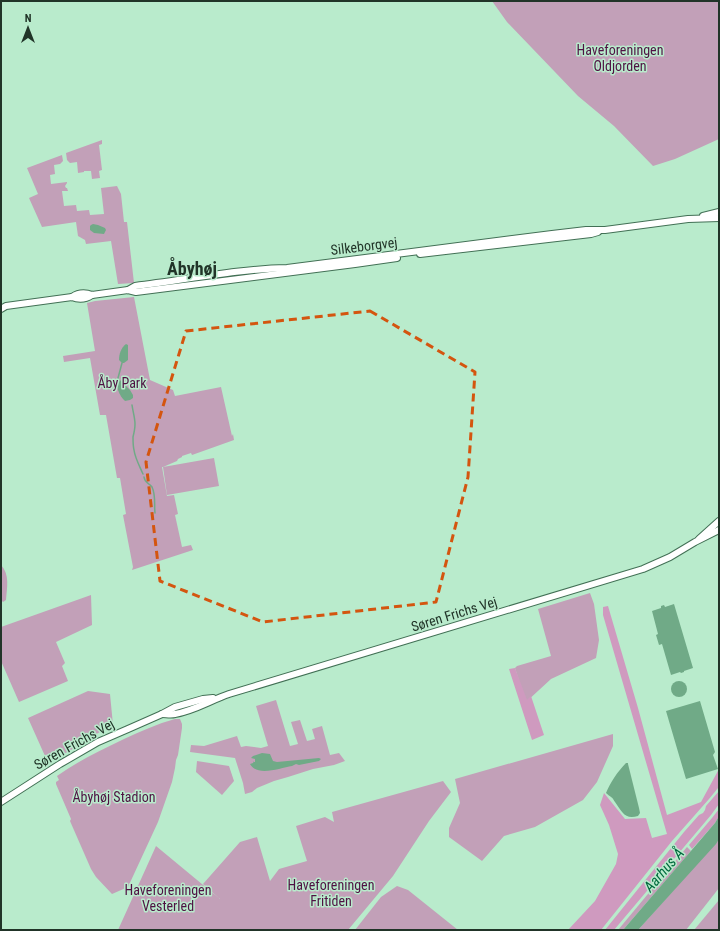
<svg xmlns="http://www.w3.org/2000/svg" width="720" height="931" viewBox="0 0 720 931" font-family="'Roboto Condensed',sans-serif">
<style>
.green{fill:#c2a0b8}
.forest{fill:#cf9abf}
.water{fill:#70aa87}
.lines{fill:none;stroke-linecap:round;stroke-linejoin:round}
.stream{stroke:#70aa87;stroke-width:1.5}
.secondary-casing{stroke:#427055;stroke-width:8}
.secondary{stroke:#fff;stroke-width:6}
.marked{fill:none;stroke:#d4550f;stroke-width:3;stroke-dasharray:8 5;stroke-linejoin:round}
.labels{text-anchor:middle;stroke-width:3;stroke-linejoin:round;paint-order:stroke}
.park-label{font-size:14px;fill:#4f1143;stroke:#b9ebcc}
.street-label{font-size:14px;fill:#213428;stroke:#b9ebcc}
.water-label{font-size:15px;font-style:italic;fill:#00693e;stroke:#b9ebcc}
.district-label{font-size:18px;font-weight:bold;fill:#213428;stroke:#b9ebcc}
</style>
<rect width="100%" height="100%" fill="#b9ebcc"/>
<g class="green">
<path d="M492,1h227v138l-44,20 -22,7 -39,-40 -36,-30 -71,-74z"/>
<path d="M102,140v4l-3,1 3,25 -3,1 1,7 -8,1 -1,-8h-7v1l-6,1 -1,-11 -7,1 -3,-3 -1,-7z"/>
<path d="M62,155l1,6 -3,3 -6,1 1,9 -5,1 1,9 16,-2v1l-2,3 1,2h1l1,3h-6l2,15 12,-1 1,6 12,-1 1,5 14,-1 -3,-26 16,-2 4,8 3,28h3l7,61 -16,1 -7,-43 -25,3 -1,-4 -7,-4 -2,-14 -34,5 -13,-29 9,-4 -11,-26z"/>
<path d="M134,297l16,83 23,10 2,6 46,-9 11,49 1,-2 1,6 -42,15 -1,-2 -9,3v1l-4,2 -1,2 -14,6 51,-9 5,28 -52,9 -4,-28h-1l5,29 7,-1 4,19 -3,1 7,32 9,-2 2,5 -61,20 1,-3 -10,-52 3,-1 -6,-36h-3l-11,-63h-6l-10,-57 -26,4 -1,-6 32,-5 -8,-48 8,-2z"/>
<path d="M1,565c9,10 6,22 5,35l-3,2 -2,-2z"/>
<path d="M590,593l4,11 5,36 -3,18 -45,21 -25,23 -11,-34 2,-2 34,-10 -13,-47z"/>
<path d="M91,595l1,30 -36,17 9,21 -3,3 6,15 -49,21 -18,-41v-34z"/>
<path d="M88,691l22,3 3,31 -26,14v2l-34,19 -1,-2 -7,-2 -17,-38z"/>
<path d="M276,700l14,46 8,-2 -7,-22 9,-2 7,21 8,-2 -3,-10 10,-3 8,29 9,-2 6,8 -11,4 -21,4 -25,8 -14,4 -17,7 -5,4 -7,2 -2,-11 -8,-25 -45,-6 1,-7 13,1 33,-10 4,11 5,-1 15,2 7,-2 -12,-40z"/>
<path d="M175,719h5l2,5v4l-4,27 -2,5 -1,8 -3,14 -14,40 -30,65 -16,7 -16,-17 -5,-8 -21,-48 1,-2 -15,-35v-2l3,-2 -2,-4c21,-15 44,-26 67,-37 17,-8 33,-15 51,-20z"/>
<path d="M613,734v12l-16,36 -14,18 -48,27 -31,9 -22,25 -33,-24v-9l11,-25 -5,-24z"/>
<path d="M197,761l32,5 5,15 -12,14 -26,-23z"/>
<path d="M443,781l8,11 -22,29 -36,55 -45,54h-230l38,-84 64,53 -17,-15 37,-42 17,-5 13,44 9,-12 28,-8 -11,-35 29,-9 9,5 -2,-10z"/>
<path d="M719,839v49l-33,42h-48z"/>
<path d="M687,847l4,4 -68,79h-5z"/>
<path d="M397,886l11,4 50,40h-103l26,-33z"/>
<path d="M719,900v30h-25z"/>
</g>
<g class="forest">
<path d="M608,606l30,102 29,107 34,-13 18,-33v16l-1,3 -9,11 -37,42 -71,89h-33l27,-29 21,-37 2,-10 -9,-29 -9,-20 4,-12 21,26 21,-1 6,20 15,-4 -64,-219v-8z"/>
<path d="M515,668l12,32 4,-4 13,39 -12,5 -23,-71z"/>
<path d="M719,791v13l-8,11 -97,115h-9l79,-98 15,-17 4,-2 2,-3 1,-4z"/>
<path d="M719,809v7l-4,7 -23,26 -3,-4 23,-27z"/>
</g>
<g class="water">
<path d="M93,224l5,1 7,3 1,2 -2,4 -10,-1 -4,-3v-4l1,-1z"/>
<path d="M126,344l2,1v15l-4,3h-2l-3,-3c0,-6 2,-12 7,-16z"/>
<path d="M118,378l12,12 3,5v3l-3,2 -5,1c-6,-5 -10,-16 -7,-23z"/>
<path d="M674,604l19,64 -9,3v1l-3,1 -1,-1 -9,3 -9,-31 -3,1 -3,-10 2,-1 -6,-23 9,-3v-2l3,-1 1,2z"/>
<circle cx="679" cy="689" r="8"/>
<path d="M700,701l15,51 -2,3 5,14 -32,10 -20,-68z"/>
<path d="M262,753l8,1 3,7 4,1 42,-4 2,1 -2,2 -20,4 -3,-1 -4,2c-12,2 -35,11 -42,-2l3,-1 1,-2v1h1v-3l-4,-1 2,-2z"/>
<path d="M626,763h2v1l11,44 1,5 -2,3c-13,4 -16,-4 -23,-14 -1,-1 -2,-4 -4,-5 -1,-1 -3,-2 -5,-4 4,-10 12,-22 20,-30z"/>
<path d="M719,816v23l-3,5 -78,86h-15l92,-107z"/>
</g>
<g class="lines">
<g class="stream">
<path d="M118,380v-2l4,-15"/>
<path d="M132,405c1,7 3,13 3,19 0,5 -1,9 -2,13 0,4 0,9 1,13 1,8 6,17 9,24"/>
<path d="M144,477c1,7 5,5 8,10 4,8 2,18 3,26"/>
</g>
<defs>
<g id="secondary">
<path d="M703,216l16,-4"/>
<path d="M420,254l171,-20 7,-2"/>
<path d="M128,290l7,-4c51,-6 101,-17 152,-18l265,-34 34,-4h19l83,-11 31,-1"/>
<path d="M72,297c6,-4 12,-5 20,-2l36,-5 8,2 219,-28 42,-6"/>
<path d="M1,309l5,-3 66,-9c7,3 14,2 20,-2"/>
<path d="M699,539l20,-18"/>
<path d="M162,714c4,0 9,1 13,0 19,-3 36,-14 54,-20l414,-125 27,-12 25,-15 24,-12"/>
<path d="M1,802l59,-38 38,-22 30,-13 34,-15 13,-7 28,-8 10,-1"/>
</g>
</defs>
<use href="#secondary" class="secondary-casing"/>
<use href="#secondary" class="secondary"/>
</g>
<path class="marked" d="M370,311l105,61 -7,105 -32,125 -173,20 -103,-41 -14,-119 40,-131z"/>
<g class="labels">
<g class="park-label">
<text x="620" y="55">Haveforeningen<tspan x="620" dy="16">Oldjorden</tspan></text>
<text x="122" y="388">Åby Park</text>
<text x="114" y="802">Åbyhøj Stadion</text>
<text x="331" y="890">Haveforeningen<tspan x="331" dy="16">Fritiden</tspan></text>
<text x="168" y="895">Haveforeningen<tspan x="168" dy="16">Vesterled</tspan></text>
</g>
<g class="street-label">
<text transform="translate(364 246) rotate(-7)" y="5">Silkeborgvej</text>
<text transform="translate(454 614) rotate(-17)" y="5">Søren Frichs Vej</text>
<text transform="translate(74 744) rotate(-29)" y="5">Søren Frichs Vej</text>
</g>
<g class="water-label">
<text transform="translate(664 870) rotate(-49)" y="5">Aarhus Å</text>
</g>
<g class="district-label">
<text x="192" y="275">Åbyhøj</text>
</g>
</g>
<rect width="720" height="931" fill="none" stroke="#213428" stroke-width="4"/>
<g transform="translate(28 28)" stroke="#b9ebcc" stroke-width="3" paint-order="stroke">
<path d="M0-3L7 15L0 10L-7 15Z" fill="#213428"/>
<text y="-6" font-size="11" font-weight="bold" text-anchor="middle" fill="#213428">N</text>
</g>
</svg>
